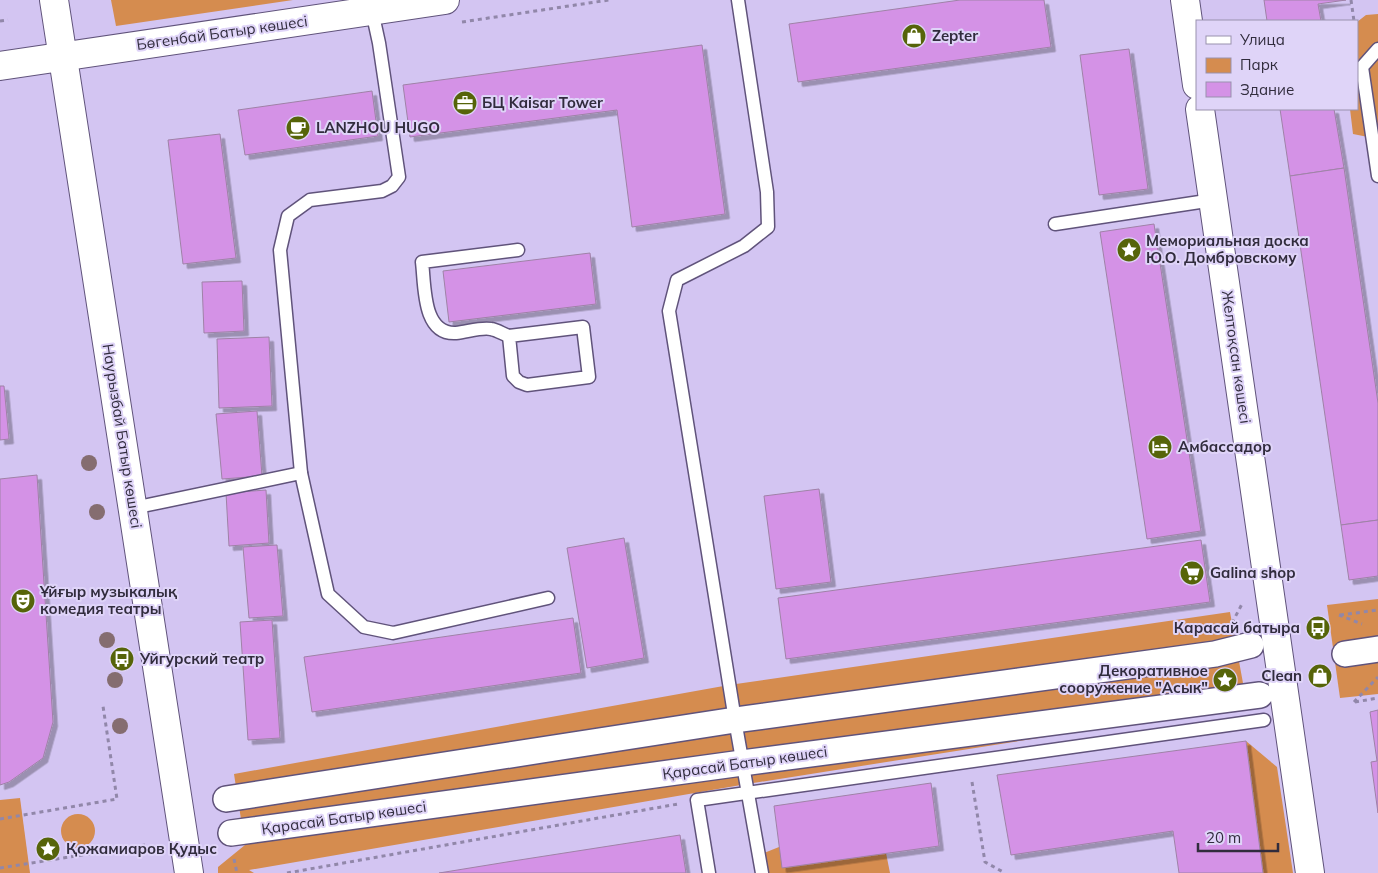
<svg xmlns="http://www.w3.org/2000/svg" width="1378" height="873" viewBox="0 0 1378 873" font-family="Mulish,sans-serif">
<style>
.green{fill:#d58c4f}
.building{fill:#d492e6;stroke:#9f82a7;filter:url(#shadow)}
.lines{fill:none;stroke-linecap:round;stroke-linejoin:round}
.lane-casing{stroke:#60537b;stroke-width:15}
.street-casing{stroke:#60537b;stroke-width:28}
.secondary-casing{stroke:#60537b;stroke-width:30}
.path{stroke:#9187a9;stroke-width:3;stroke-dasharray:4 4;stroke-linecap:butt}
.lane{stroke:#fff;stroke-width:12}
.street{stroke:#fff;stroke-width:25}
.secondary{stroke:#fff;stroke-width:28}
.tree{fill:#856d70}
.labels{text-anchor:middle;stroke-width:4;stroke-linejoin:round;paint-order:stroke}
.street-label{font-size:15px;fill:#312c3d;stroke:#dfd4f8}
.poi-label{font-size:15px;font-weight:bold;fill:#312c3d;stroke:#dfd4f8;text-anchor:start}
</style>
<defs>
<filter id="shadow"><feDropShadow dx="4.5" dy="4.5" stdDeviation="0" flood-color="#0004"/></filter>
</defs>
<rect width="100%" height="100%" fill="#d3c5f2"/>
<g class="green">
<path d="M111,0h182l-177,26z"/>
<path d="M1378,14v125l-25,-5 -3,-25h7v-87l9,-7z"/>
<path d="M1378,599v95l-38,4 -13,-93z"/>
<path d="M1230,612l17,93 -506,80 -492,85 5,3h-36v-6l27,-22 -11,-71 495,-89z"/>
<path d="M1246,741l31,26 16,106h-30z"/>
<path d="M20,798l10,75h-30v-73z"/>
<circle cx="78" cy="831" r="17"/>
<path d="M779,847l107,6 4,20h-122l-4,-20z"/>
</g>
<g class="building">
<path d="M960,0h84l7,47 -253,35 -9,-58z"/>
<path d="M1264,0h82l-28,4 3,17h-54z"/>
<path d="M702,45l23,169 -93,13 -15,-117 -207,27 -7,-52z"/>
<path d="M1129,49l19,140 -49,6 -19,-140z"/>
<path d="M372,91l6,45 -133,19 -7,-45z"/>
<path d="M1280,109h54l10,59 -54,8z"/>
<path d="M220,134l16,124 -53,6 -15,-124z"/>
<path d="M1344,168l34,235v117l-37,5 -51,-349z"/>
<path d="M1154,224l47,307 -54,8 -47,-307z"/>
<path d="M590,253l6,51 -147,18 -6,-51z"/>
<path d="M242,281l2,50 -40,2 -2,-51z"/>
<path d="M269,337l3,69 -53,2 -2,-69z"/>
<path d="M0,386h4l5,53 -9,1z"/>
<path d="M257,411l5,65 -40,3 -6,-65z"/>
<path d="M37,475l16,247 -10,36 -34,24 -9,3v-306z"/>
<path d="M819,489l12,93 -55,7 -12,-93z"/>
<path d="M266,490l3,53 -40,3 -3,-53z"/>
<path d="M1378,520v56l-29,4 -8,-55z"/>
<path d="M624,538l20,120 -57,10 -20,-120z"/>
<path d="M1201,540l9,62 -424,57 -8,-61z"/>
<path d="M277,545l6,71 -34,2 -6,-71z"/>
<path d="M573,618l8,55 -269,39 -8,-55z"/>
<path d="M272,620l8,118 -32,2 -8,-118z"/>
<path d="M1378,710v103l-7,-51 6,-1 -7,-49z"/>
<path d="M1246,741l17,132h-84l-6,-42 -162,24 -14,-80z"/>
<path d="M931,783l8,63 -157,22 -8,-62z"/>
<path d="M680,835l6,38h-247l74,-12z"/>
</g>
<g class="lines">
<defs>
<g id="lane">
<path d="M738,0l29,192 1,35 -24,19 -67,34 -8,31 66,409 27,153"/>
<path d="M1378,49l-16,18 16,109"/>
<path d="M1055,224l158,-24"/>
<path d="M583,327l6,50 -62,8 -8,-3 -6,-6 -4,-40z"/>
<path d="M509,336c-6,-2 -12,-6 -18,-7 -10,-2 -24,3 -35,4 -34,2 -31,-48 -34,-71l96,-12"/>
<path d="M301,473l-21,-223 8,-34 22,-16 72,-9 10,-5 7,-9 -20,-134 -7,-32"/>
<path d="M133,508l168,-35 27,121 36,33 29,6 155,-35"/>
<path d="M709,873l-12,-73 567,-80"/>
</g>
<g id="street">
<path d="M1345,654l33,-5"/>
<path d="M226,799l509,-79 480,-66 36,-9"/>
<path d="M231,833l511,-70 518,-68"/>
</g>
<g id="secondary">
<path d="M54,0l135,873"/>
<path d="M1185,0l12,85"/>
<path d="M0,66l445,-66"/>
<path d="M1200,109l110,764"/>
</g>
</defs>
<use href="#lane" class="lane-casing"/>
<use href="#street" class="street-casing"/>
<use href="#secondary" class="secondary-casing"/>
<g class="path">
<path d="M1351,0l3,21"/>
<path d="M0,21l8,-1"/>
<path d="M462,22l147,-22"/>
<path d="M1339,615l23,9"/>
<path d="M1340,615l38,-5"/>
<path d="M1232,623l10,-19"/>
<path d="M1354,702l24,-25"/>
<path d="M1355,702l23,-4"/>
<path d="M972,782l13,80 20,11"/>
<path d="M0,819l117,-20 -14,-93"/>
<path d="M234,859l3,14"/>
<path d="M0,868l145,-23"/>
<path d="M287,873l391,-69"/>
</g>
<use href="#lane" class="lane"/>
<use href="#street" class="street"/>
<use href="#secondary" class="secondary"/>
</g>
<g class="tree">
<circle cx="89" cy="463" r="8"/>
<circle cx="97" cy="512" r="8"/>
<circle cx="107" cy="640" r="8"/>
<circle cx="115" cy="680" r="8"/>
<circle cx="120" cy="726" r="8"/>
</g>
<defs>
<symbol id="shop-disc" viewBox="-11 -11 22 22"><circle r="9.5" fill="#566409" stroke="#dfd4f8"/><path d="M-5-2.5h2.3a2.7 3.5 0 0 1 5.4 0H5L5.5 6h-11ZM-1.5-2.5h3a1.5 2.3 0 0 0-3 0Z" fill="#fff"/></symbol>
<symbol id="office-disc" viewBox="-11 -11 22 22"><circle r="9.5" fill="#566409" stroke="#dfd4f8"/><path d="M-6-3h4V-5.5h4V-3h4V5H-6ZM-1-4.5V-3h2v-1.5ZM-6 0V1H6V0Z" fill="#fff"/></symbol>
<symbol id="cafe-disc" viewBox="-11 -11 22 22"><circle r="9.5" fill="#566409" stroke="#dfd4f8"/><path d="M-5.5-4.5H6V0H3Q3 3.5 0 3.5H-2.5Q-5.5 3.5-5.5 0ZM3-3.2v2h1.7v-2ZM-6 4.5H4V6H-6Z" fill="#fff"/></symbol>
<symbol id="sight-disc" viewBox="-11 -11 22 22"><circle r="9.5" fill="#566409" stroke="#dfd4f8"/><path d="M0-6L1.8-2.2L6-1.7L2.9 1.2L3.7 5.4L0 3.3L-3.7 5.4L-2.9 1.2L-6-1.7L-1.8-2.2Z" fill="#fff"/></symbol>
<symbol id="hotel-disc" viewBox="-11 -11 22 22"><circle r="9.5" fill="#566409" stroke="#dfd4f8"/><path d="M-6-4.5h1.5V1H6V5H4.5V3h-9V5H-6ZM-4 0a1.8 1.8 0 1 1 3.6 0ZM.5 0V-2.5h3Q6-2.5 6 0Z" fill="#fff"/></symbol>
<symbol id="supermarket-disc" viewBox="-11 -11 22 22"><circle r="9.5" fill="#566409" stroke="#dfd4f8"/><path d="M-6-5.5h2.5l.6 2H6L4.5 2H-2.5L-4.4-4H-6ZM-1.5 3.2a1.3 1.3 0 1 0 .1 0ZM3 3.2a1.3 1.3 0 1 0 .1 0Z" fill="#fff"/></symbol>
<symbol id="theatre-disc" viewBox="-11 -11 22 22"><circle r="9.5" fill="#566409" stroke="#dfd4f8"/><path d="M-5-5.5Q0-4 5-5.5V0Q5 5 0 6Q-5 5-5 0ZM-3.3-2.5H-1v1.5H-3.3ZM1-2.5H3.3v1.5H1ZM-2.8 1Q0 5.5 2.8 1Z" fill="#fff"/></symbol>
<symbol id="bus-disc" viewBox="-11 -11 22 22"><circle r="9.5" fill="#566409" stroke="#dfd4f8"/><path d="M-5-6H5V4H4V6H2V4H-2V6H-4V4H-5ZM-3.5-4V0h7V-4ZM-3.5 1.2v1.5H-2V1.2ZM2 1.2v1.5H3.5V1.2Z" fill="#fff"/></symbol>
</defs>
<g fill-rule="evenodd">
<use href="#shop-disc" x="900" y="22" width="28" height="28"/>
<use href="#office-disc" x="451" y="89" width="28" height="28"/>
<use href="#cafe-disc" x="284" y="114" width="28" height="28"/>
<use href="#sight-disc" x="1115" y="236" width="28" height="28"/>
<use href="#hotel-disc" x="1146" y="433" width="28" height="28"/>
<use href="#supermarket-disc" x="1178" y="559" width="28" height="28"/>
<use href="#theatre-disc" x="9" y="587" width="28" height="28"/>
<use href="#bus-disc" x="1304" y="614" width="28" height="28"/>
<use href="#bus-disc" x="108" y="645" width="28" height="28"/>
<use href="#shop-disc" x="1306" y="662" width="28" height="28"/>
<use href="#sight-disc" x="1211" y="666" width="28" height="28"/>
<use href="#sight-disc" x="34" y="835" width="28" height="28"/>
</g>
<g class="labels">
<g class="street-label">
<text transform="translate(222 33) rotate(-8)" y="5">Бөгенбай Батыр көшесі</text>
<text transform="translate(1236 357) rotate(82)" y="5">Желтоқсан көшесі</text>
<text transform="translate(122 436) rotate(81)" y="5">Наурызбай Батыр көшесі</text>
<text transform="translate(745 763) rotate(-8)" y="5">Қарасай Батыр көшесі</text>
<text transform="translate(344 818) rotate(-8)" y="5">Қарасай Батыр көшесі</text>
</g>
<g class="poi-label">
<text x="932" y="41">Zepter</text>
<text x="482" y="108">БЦ Kaisar Tower</text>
<text x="316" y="133">LANZHOU HUGO</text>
<text x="1146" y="246">Мемориальная доска<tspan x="1146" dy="17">Ю.О. Домбровскому</tspan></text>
<text x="1178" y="452">Амбассадор</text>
<text x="1210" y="578">Galina shop</text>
<text x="40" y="597">Ұйғыр музыкалық<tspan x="40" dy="17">комедия театры</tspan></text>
<text x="1300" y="633" text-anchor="end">Карасай батыра</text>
<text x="140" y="664">Уйгурский театр</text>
<text x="1208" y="676" text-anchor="end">Декоративное<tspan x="1208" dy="17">сооружение "Асык"</tspan></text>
<text x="1302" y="681" text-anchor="end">Clean</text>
<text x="66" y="854">Қожамиаров Қудыс</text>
</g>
</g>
<rect x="1196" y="20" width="162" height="90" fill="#dfd4f8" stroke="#9991ad"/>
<rect x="1206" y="36" width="25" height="8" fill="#ffffff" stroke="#9991ad"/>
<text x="1240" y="45" font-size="15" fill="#312c3d">Улица</text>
<rect x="1206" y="58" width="25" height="15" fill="#d58c4f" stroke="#9991ad"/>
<text x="1240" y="70" font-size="15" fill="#312c3d">Парк</text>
<rect x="1206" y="82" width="25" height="15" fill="#d492e6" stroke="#9991ad"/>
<text x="1240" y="95" font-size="15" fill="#312c3d">Здание</text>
<path d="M1198 843v8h80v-8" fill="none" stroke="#312c3d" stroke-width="2.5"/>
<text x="1206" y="843" font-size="15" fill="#312c3d" stroke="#dfd4f8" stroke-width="4" paint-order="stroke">20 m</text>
</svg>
